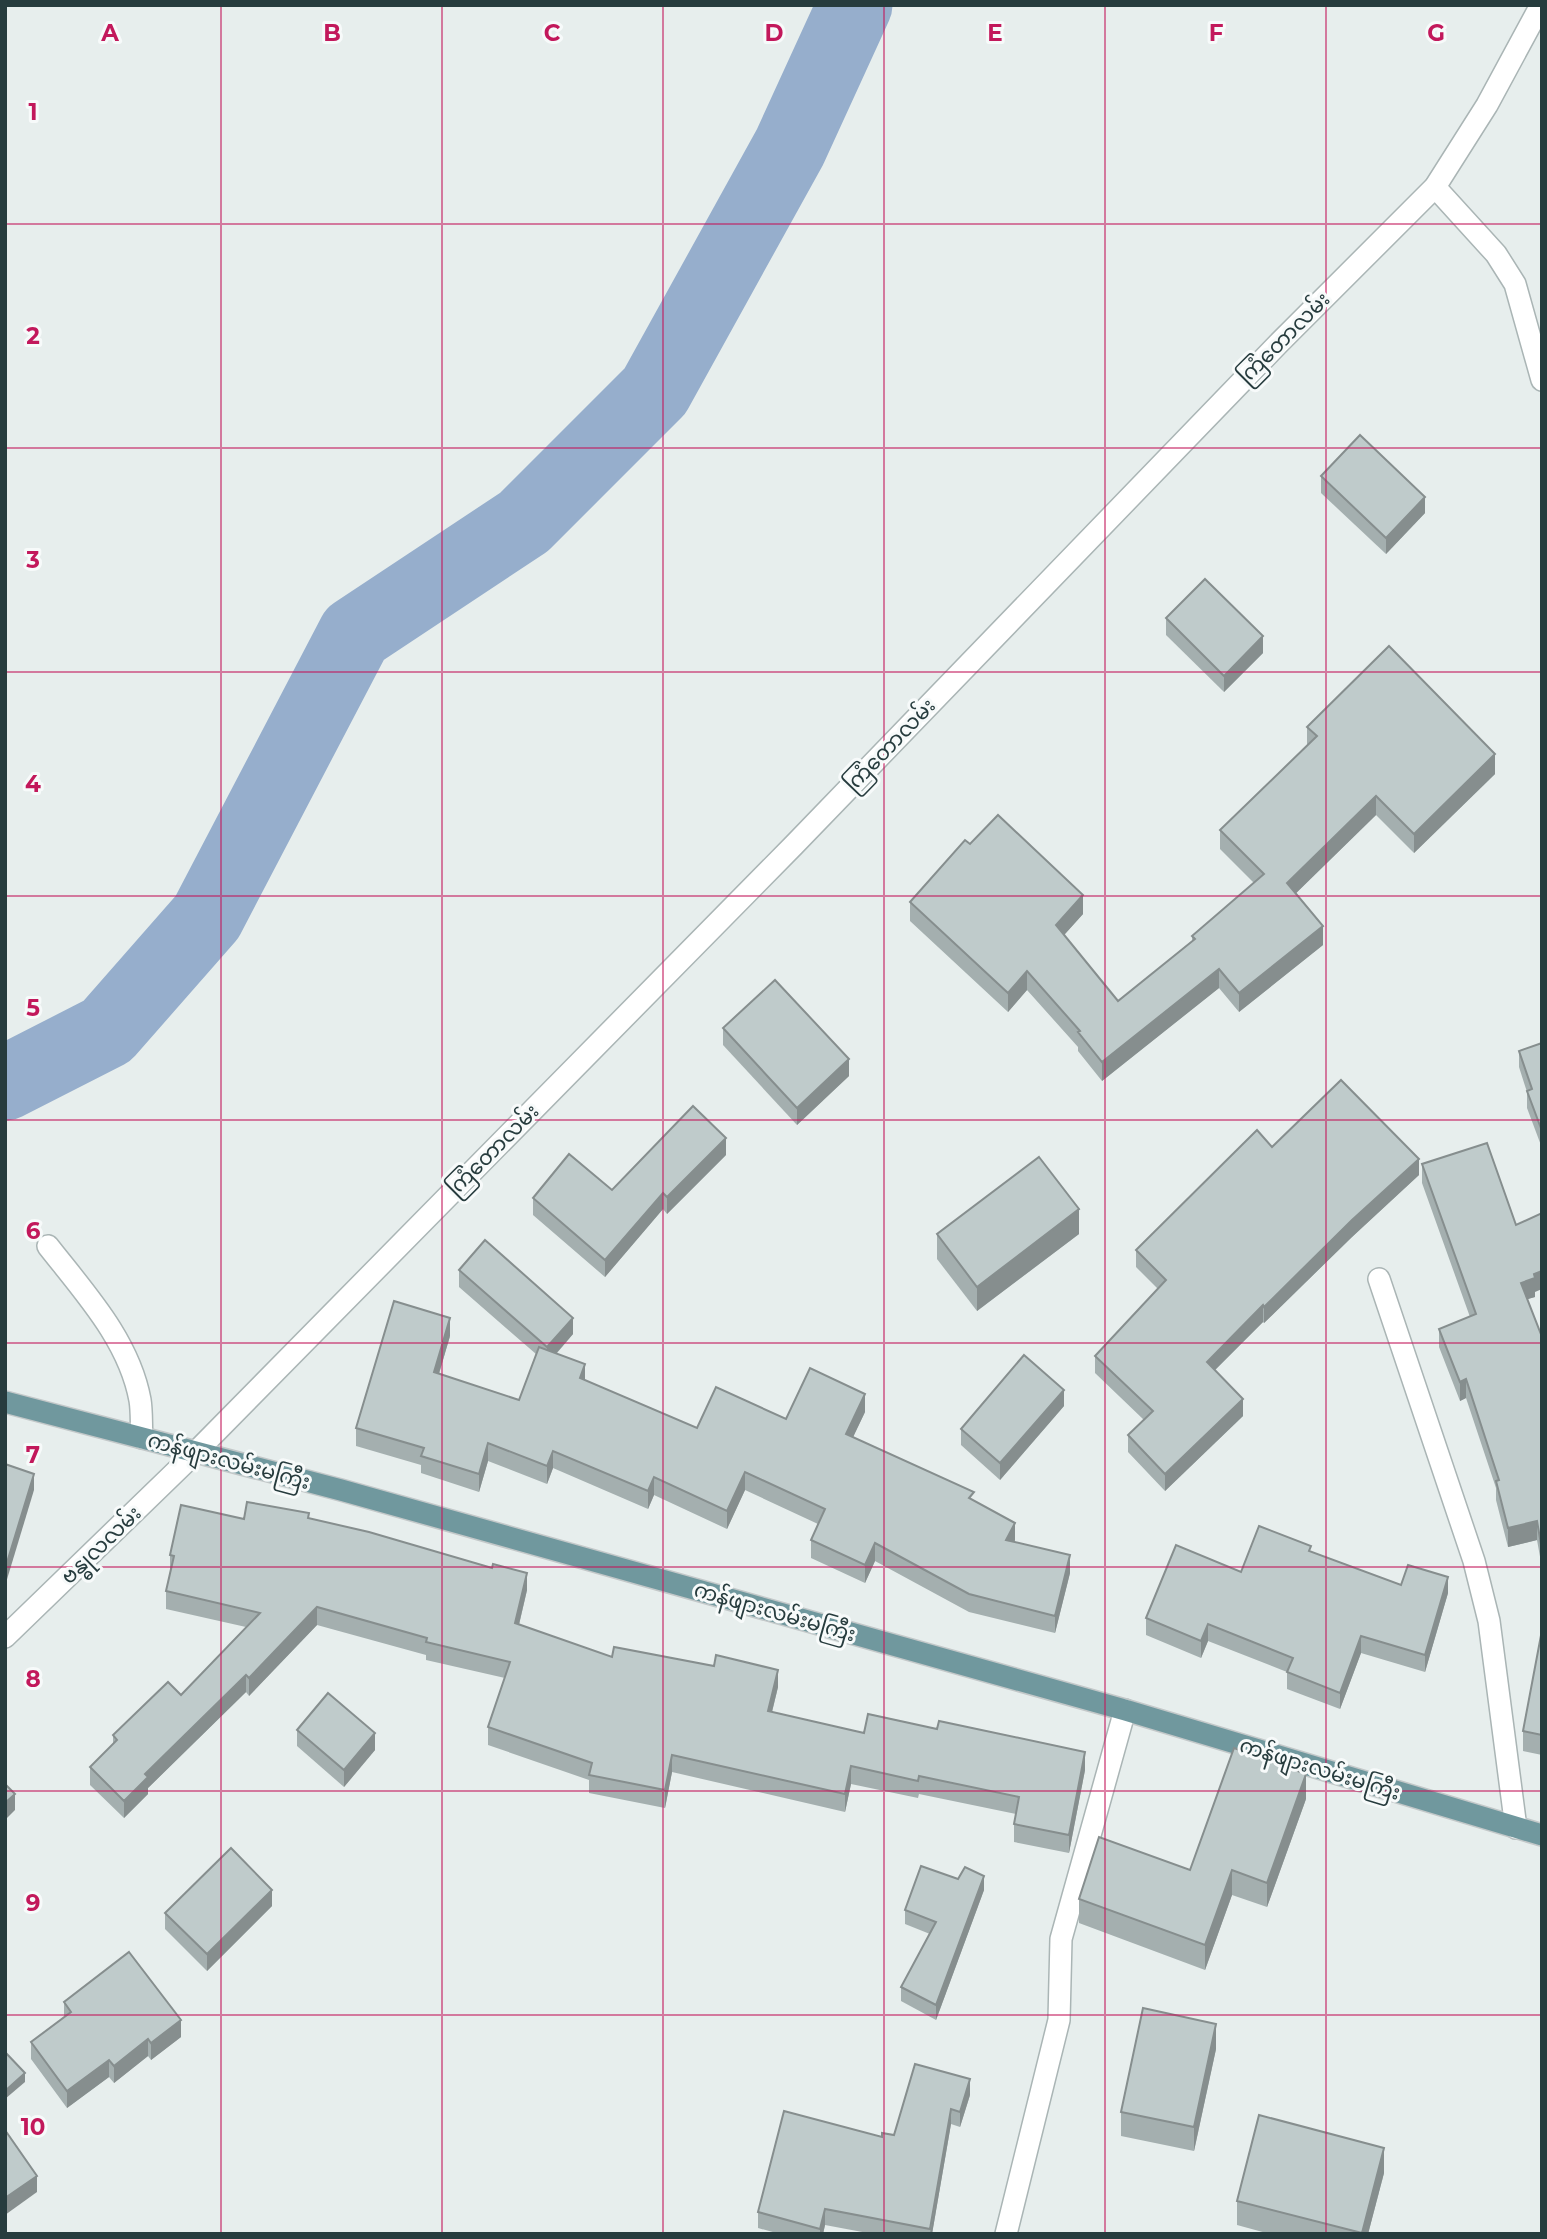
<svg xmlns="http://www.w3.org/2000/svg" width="1547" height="2239" viewBox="0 0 1547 2239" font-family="Montserrat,'Noto Sans Myanmar',sans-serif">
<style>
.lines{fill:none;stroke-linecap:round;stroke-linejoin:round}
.river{stroke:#96aecc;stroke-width:75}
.minor-casing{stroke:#aab5b5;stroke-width:24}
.major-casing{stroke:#c3c8c9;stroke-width:24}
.minor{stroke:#fff;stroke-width:21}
.major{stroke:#70989e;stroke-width:21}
.wall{fill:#a4afaf}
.shaded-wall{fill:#868e8e}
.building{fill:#bfcbcb;stroke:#868e8e;stroke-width:2}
.grid{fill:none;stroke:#c2185b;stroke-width:2;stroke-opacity:0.55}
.labels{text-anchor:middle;stroke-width:6;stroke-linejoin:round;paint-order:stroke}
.street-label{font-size:21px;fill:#273c3e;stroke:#f7fafa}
.grid-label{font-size:23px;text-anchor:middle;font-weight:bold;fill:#c2185b;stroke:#f7fafa;stroke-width:6;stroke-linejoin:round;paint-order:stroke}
</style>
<rect width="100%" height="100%" fill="#e7eeed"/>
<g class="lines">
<path class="river" d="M5,1083l102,-52 100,-114 148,-283 169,-112 131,-131 135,-244 65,-142"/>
<defs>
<g id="minor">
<path d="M1435,187l61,67 19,30 27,96"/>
<path d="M48,1246c36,46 81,94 92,154 2,12 1,26 2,38"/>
<path d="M1379,1279l95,282 15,60 27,207"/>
<path d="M5,1637l191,-185 598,-607 484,-501 157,-157 52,-82 54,-100"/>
<path d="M1006,2234l53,-214 2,-81 64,-229"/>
</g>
<path id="major" d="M5,1402l336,88 784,220 417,125"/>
</defs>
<use href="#minor" class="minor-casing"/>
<use href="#major" class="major-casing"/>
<use href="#minor" class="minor"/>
<use href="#major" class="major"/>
</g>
<g class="wall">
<path d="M1321,476l104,37 -39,41 -65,-61z"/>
<path d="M1166,618l97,35 -39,39 -58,-57z"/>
<path d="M1307,727l188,47 -81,79 -38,-38 -80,78 27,52 -84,67 -20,-24 -117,93 -24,-30v-4l-51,-57 -19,22 -98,-91v-19l60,-58 113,70 -19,21 54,66 74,-60v-5l62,-53 -34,-34v-19l87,-84z"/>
<path d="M723,1028l126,48 -52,49 -74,-80z"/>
<path d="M1542,1043v105l-15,-40v-16l-8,-25v-16z"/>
<path d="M1272,1147l147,28 -67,62 -88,86 -1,-1 -48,48 28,46 -78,75 -37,-39v-17l16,-15 -49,-47v-17l63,-67 -22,-22v-17z"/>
<path d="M726,1155l-59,59 -4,-5 -58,68 -72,-62v-17l79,-8z"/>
<path d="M1422,1164l113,128v5l-8,2 15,38v231l-5,-28 -29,7 -12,-47v-12l-30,-90 -6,3 -21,-54v-18l31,-12 -48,-134z"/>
<path d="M937,1234h142l-102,77 -40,-52z"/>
<path d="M459,1270l114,64 -16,19 28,27 112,48 168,-16 -12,25 121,64 41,39v2l55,31 -15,60 -86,-21 -94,-51 -10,22 -54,-25v-18l7,-16 -73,-34 -18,39 -73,-34 -6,14 -95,-41 -6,16 -59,-23 -9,31 -58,-19v-8l-65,-19v-18l94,-92 -11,38 80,26 17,-46 -77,-67z"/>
<path d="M1064,1406l-64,74 -39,-35v-16z"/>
<path d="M244,1519h65l218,71 -8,35 93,32 166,30 -6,25 92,21 221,37 -16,83 -55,-11v-18l2,-10 -97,-20 -1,4 -67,-14 -6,28 -173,-40 -7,36 -76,-15v-13l-101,-35v-18l17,-49 -79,-18v-5l-109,-30 -68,71 -3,-4 -98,96v6l-24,24 -34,-33v-18l23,-23v-9l68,-40 65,-68 -80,-18v-18l4,-19v-17z"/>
<path d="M1311,1552l90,33 47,8 -23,79 -64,-19 -21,56 -53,-20v-17l-79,-31 -7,17 -55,-23v-17l95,-46z"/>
<path d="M1542,1630v125l-19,-4v-20z"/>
<path d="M297,1730l78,20 -31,37 -47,-41z"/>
<path d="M1306,1799l-39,108 -35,-12 -27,75 -126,-47v-24l111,-29z"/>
<path d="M958,1879l26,11 -48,130 -35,-19v-14l29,-53 -25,-10v-14z"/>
<path d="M272,1906l-65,65 -42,-42v-16z"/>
<path d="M64,2002l117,35 -30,23 -3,-4 -34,27 -5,-6 -42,31 -36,-49v-17l33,-24z"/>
<path d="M1216,2049l-22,102 -73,-15v-24z"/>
<path d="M970,2095l-10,32 -9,-3 -19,110h-59l-48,-9 -2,9h-43l-22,-6v-16l124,-75 12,-2z"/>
<path d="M1384,2173l-16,61h-98l-33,-9v-24z"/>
</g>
<g class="shaded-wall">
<path d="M1425,497v16l-39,41v-16z"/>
<path d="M1263,636v17l-39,39v-16z"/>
<path d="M1495,754v20l-81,79v-19z"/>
<path d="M1376,796v19l-89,87v-19z"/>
<path d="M1083,895v19l-27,30v-19z"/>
<path d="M1323,926v19l-84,67v-19z"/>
<path d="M1219,969v19l-117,93v-19z"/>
<path d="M1027,971v19l-19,22v-19z"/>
<path d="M849,1059v17l-52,49v-17z"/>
<path d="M726,1138v17l-59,59v-17z"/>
<path d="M1419,1159v16l-67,62 -88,86v-16l88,-87z"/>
<path d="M663,1193v16l-58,68v-17z"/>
<path d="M1079,1209v25l-102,77v-24z"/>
<path d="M1542,1271v18l-7,3v5l-14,4v-18l13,-9z"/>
<path d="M1263,1305v17l-56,56v-16z"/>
<path d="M450,1318v18l-16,54v-18z"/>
<path d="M573,1318v16l-26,30v-17z"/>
<path d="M585,1364v18l-5,-4z"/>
<path d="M1466,1379v19l-6,3v-19z"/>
<path d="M1064,1390v16l-64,74v-17z"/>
<path d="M865,1394v18l-19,40v-18z"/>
<path d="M1243,1399v17l-78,75v-17z"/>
<path d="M488,1443v18l-9,31v-18z"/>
<path d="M553,1451v17l-6,16v-18z"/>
<path d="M745,1472v18l-18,39v-18z"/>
<path d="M34,1474v16l-29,96v-17z"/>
<path d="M654,1477v18l-6,14v-18z"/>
<path d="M1537,1521v19l-29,7v-19z"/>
<path d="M1015,1523v17l-9,17v-17z"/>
<path d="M875,1543v18l-10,22v-18z"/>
<path d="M1070,1555v18l-15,60v-17z"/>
<path d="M527,1573v17l-12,51v-18z"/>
<path d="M1448,1577v16l-23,79v-17z"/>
<path d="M317,1607v18l-68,71v-18z"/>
<path d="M1208,1624v17l-7,17v-17z"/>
<path d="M1361,1636v17l-21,56v-16z"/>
<path d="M778,1670v17l-10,41v-17z"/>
<path d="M246,1675v17l-98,96v6l-24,24v-17l21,-27z"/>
<path d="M375,1733v17l-31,37v-17z"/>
<path d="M1085,1752v18l-16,83v-18z"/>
<path d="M672,1755v17l-7,36v-18z"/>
<path d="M851,1766v18l-6,28v-18z"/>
<path d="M1306,1774v25l-39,108v-24z"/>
<path d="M15,1794v16l-10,10v-17z"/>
<path d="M1232,1870v25l-27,75v-25z"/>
<path d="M984,1876v14l-48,130v-15z"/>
<path d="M272,1890v16l-65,65v-17z"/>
<path d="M181,2020v17l-30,23v-17z"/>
<path d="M1216,2024v25l-22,102v-24z"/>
<path d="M148,2039v17l-34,27v-17z"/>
<path d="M109,2060v17l-42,31v-17z"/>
<path d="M25,2073v9l-20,17v-8z"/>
<path d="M970,2079v16l-10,32v-15z"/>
<path d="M951,2109v15l-19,110h-2z"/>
<path d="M1384,2148v25l-16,61h-6z"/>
<path d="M37,2176v16l-32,23v-17z"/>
<path d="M825,2209v16l-2,9h-3v-5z"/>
</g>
<g class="building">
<path d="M1360,435l65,62 -39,41 -65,-62z"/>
<path d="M1205,579l58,57 -39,40 -58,-58z"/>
<path d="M1389,646l106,108 -81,80 -38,-38 -89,87 36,43 -84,67 -20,-24 -117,93 -24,-30 2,-1 -53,-60 -19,22 -98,-91 55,-62 5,4 28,-29 85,80 -27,30 62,76 77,-62 -3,-3 72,-62 -44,-44 97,-94 -10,-9z"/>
<path d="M775,980l74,79 -52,49 -74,-80z"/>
<path d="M1542,1043v88l-15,-40 5,-2 -13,-38z"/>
<path d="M1341,1080l78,79 -67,61 -88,87 -1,-2 -56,57 36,37 -78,75 -37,-39 25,-24 -58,-55 71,-76 -30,-30 121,-120 15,17z"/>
<path d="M693,1106l33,32 -59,59 -4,-4 -58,67 -72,-62 36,-44 43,36z"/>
<path d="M1487,1143l29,82 26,-12v58l-8,3 1,4 -14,5 21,54v213l-5,-29 -29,7 -12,-47 3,-1 -33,-101 -6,3 -21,-53 37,-15 -54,-150z"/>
<path d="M1039,1157l40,52 -102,78 -40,-53z"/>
<path d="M485,1240l88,78 -26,29 -88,-77z"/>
<path d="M394,1301l56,17 -16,54 85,28 20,-53 46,17 -5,14 117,50 19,-41 70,32 24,-51 55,26 -19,40 128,58 -5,6 46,25 -9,17 64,15 -15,61 -86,-22 -94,-51 -10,22 -54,-25 14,-31 -80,-37 -18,39 -73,-34 -6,14 -95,-40 -6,15 -59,-23 -9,31 -58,-18 3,-8 -68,-20z"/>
<path d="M1024,1355l40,35 -64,73 -39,-34z"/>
<path d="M5,1464l29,10 -29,95z"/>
<path d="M247,1502l62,11 -1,5 61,14 123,36 1,-4 34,9 -12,50 97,34 2,-10 100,19 2,-11 62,15 -10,41 96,22 4,-19 69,15 2,-8 146,31 -16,83 -55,-11 5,-27 -100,-21 -1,5 -67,-15 -6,28 -173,-39 -7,35 -76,-15 3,-12 -104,-36 22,-65 -84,-20 1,-4 -110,-31 -68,71 -3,-3 -101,99 3,3 -24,24 -34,-34 27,-27 -4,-5 55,-53 13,13 79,-82 -94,-22 8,-35 -4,-1 11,-50 63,14z"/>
<path d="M1259,1526l52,20 -2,5 92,34 7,-20 40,12 -23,78 -64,-19 -21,57 -53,-21 6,-14 -85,-34 -7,17 -55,-23 30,-73 65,27z"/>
<path d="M1542,1630v105l-19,-4z"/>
<path d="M328,1693l47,40 -31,37 -47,-40z"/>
<path d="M1234,1748l72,26 -39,109 -35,-13 -27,75 -126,-46 20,-62 91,33z"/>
<path d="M5,1784l10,10 -10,9z"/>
<path d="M231,1848l41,42 -65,64 -42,-41z"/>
<path d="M921,1866l37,13 7,-12 19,9 -48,129 -35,-18 35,-65 -31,-12z"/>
<path d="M129,1952l52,68 -30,23 -3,-4 -34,27 -5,-6 -42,31 -36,-49 40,-30 -7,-10z"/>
<path d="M1143,2008l73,16 -22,103 -73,-15z"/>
<path d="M5,2052l20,21 -20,18z"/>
<path d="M915,2064l55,15 -10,33 -9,-3 -21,120 -105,-20 -5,20 -62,-17 26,-101 98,26v-4l12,2z"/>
<path d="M1259,2115l125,33 -22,85 -125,-32z"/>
<path d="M5,2130l32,46 -32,22z"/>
</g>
<path class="grid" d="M221,5v2229M442,5v2229M663,5v2229M884,5v2229M1105,5v2229M1326,5v2229M5,224h1537M5,448h1537M5,672h1537M5,896h1537M5,1120h1537M5,1343h1537M5,1567h1537M5,1791h1537M5,2015h1537"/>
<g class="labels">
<g class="street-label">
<text transform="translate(1284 338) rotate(-45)" y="7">ကြံတောလမ်း</text>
<text transform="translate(890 745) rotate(-46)" y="7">ကြံတောလမ်း</text>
<text transform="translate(493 1150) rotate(-45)" y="7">ကြံတောလမ်း</text>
<text transform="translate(229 1461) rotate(15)" y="7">ကန်ဖျားလမ်းမကြီး</text>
<text transform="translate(101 1545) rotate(-44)" y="7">ဗန္ဓုလလမ်း</text>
<text transform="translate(775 1612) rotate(16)" y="7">ကန်ဖျားလမ်းမကြီး</text>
<text transform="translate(1320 1769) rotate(17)" y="7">ကန်ဖျားလမ်းမကြီး</text>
</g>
</g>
<g class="grid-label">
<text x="110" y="41">A</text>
<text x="332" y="41">B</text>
<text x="552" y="41">C</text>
<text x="774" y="41">D</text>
<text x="995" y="41">E</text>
<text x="1216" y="41">F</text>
<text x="1436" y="41">G</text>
<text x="33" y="120">1</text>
<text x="33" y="344">2</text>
<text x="33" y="568">3</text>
<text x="33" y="792">4</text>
<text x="33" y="1016">5</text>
<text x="33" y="1239">6</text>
<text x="33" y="1463">7</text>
<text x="33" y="1687">8</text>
<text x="33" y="1911">9</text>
<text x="33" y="2135">10</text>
</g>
<rect width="1547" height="2239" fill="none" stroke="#273c3e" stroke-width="14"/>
</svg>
